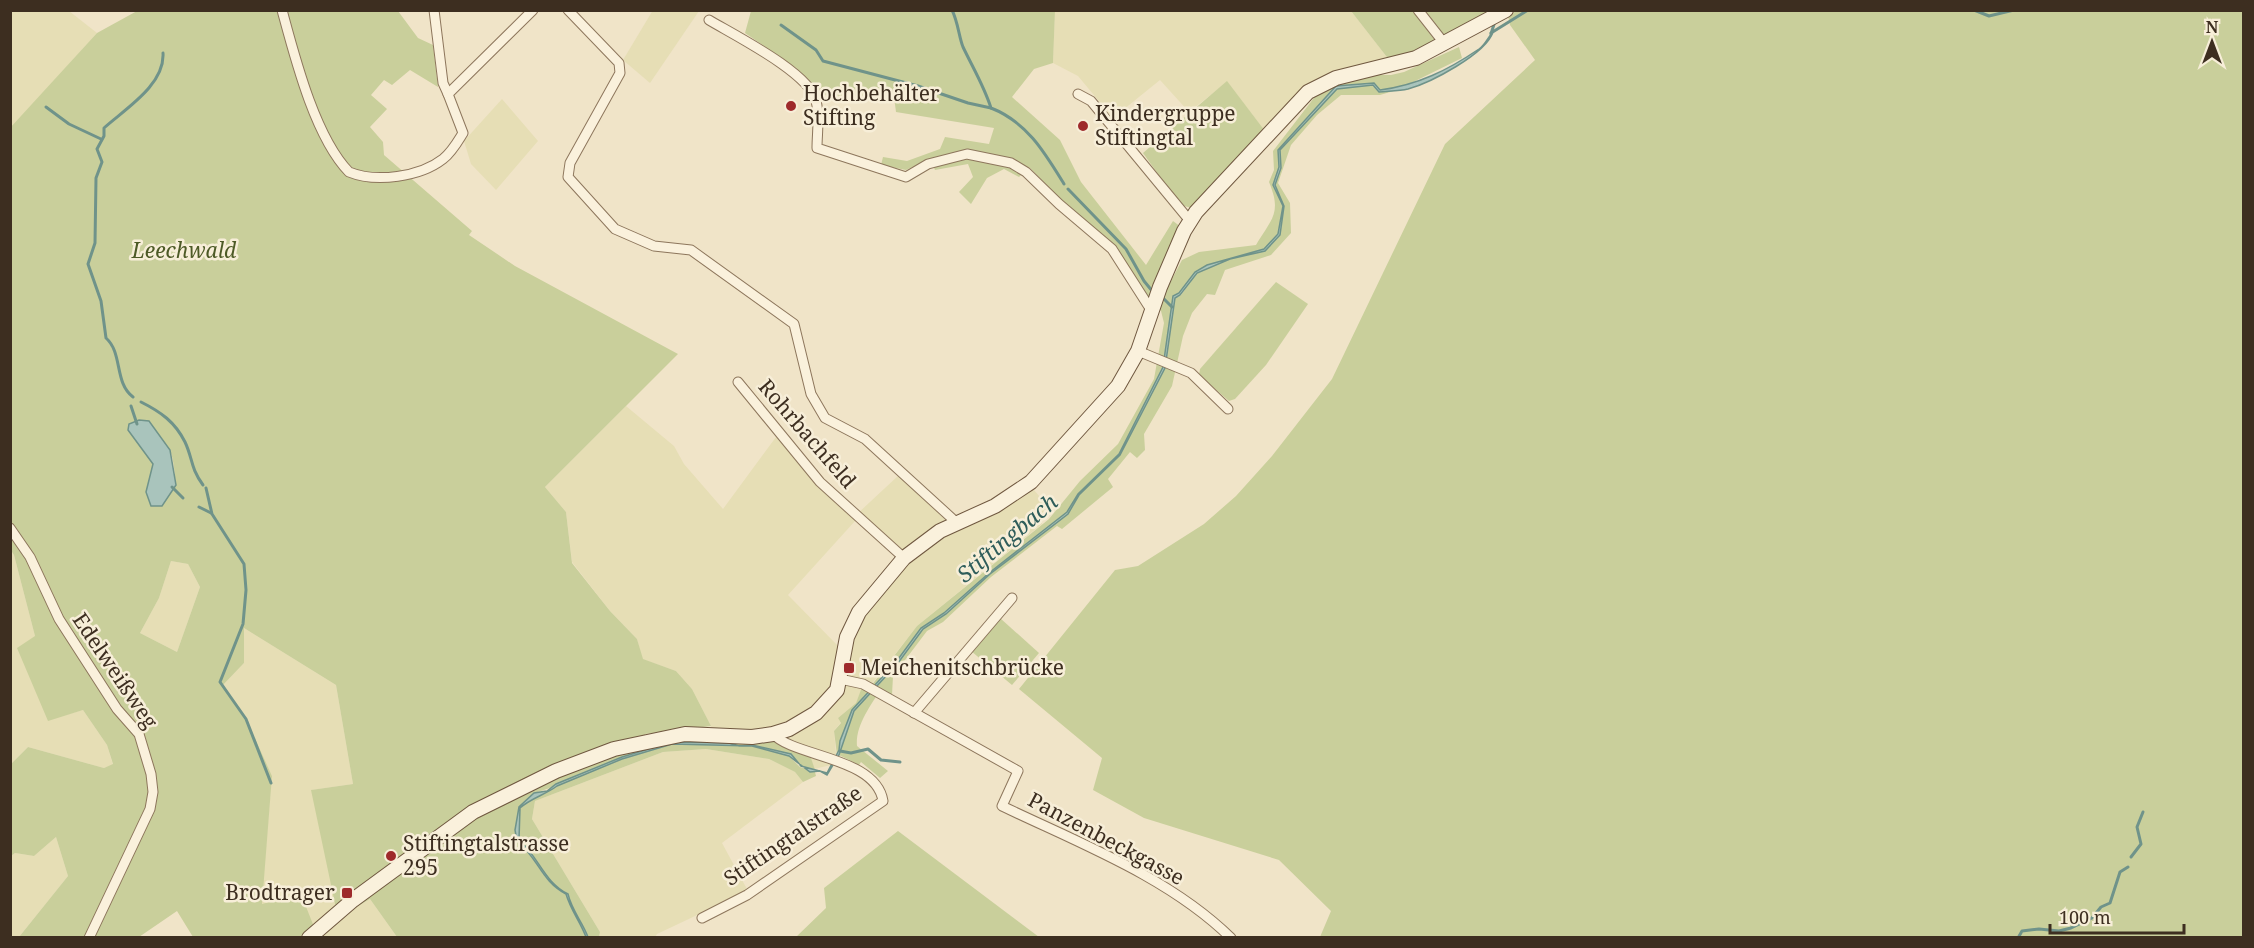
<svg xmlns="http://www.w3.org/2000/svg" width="2254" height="948" viewBox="0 0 2254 948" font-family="'Noto Serif',serif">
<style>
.farmland{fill:#e6deb5}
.green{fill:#c9cf9b;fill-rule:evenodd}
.water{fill:#a9c4bc;stroke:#6f938a;stroke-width:1.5}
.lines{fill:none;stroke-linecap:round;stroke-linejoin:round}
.stream{stroke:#6f938a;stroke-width:3}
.street-casing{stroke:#8d765c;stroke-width:11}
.secondary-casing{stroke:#6f573f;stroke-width:16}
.street{stroke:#faf1dc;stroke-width:9}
.secondary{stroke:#faf1dc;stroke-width:14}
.poi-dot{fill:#9e2a2b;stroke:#f7eed8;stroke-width:2}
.labels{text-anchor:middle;stroke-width:5;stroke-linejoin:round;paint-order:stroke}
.poi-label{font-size:21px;fill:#3d2e20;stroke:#f7eed8;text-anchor:start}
.park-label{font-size:21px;font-style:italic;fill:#4d5a26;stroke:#f7eed8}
.street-label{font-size:21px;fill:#3d2e20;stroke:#f7eed8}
.water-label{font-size:22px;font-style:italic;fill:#2f5d5a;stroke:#f7eed8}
</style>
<rect width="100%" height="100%" fill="#f0e4c8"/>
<g class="farmland">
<path d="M653,10l46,1 -49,72 -27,-23z"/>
<path d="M1055,10l296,1 39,50 -55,12 -70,58 -38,-49 -38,30 -29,-32 -47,38 -35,-42 -25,-13z"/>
<path d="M11,11h58l28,22 -86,95z"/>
<path d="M502,99l36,42 -42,49 -25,-26 -7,-23z"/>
<path d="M626,406l48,40 10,18 39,45 53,-72 79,84 -67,74 52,53 36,-50 34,-37 -54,-46 43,-40 57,55 40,-16 37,-25 16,18 -10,9 3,8 -125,102 -50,64 -5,-2 -6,15 -18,15 3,4 -7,9 2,23 -5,11 -17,4 -4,-14 -91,-13 -27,-53 -16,-18 -34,-12 -5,-20 -27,-28 -38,-49 -6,-50 -21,-25z"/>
<path d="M10,549l4,6 21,81 13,84 35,-10 24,35 6,20 -9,3 -76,-21 -17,17z"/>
<path d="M171,561l17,3 12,23 -23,65 -37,-19 19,-35z"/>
<path d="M244,628l92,57 17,99 -41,6 27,127 31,-18 27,38h-80l-56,-33 11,-128 -36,-71 -13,-20 21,-22z"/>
<path d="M706,749l63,10 26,13 8,10 -81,61 26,48 -91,43 -2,3h-56l1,-5 -68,-113 3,-18 128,-49z"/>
<path d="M56,837l12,39 -49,61 -8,1v-82l4,-3 19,3z"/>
</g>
<g class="green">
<path d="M137,11h261l20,27 15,7 5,42 -28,-17 -18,15 -8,-5 -13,15 16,14 -17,18 13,15 1,13 88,76 -3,4 46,31 163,88 -133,133 21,25 6,51 38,48 27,28 6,20 33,12 16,18 19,37 -66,8 -1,12 39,-9 90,3 37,15 5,15 -14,-4 -10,-12 -39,-9h-54l-13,-4 -13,1 -50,15 -66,27c-7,6 -16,6 -22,10 -17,11 -20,28 -17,47 22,18 23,40 49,53 5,17 14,27 20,43h-189l-27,-38 -32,19 -27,-128 42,-6 -17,-99 -92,-57v35l-21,22 23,34 26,57 -10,128 39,-10 17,43h-125l-16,-26 -38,26h-120l49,-61 -12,-39 -22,19 -19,-3 -4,3v-92l17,-17 76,21 9,-4 -6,-19 -24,-35 -35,11 -31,-73 18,-12 -21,-81 -4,-6v-421l87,-95zM128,430c43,9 44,12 48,55l-14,21 -16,-14 7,-28zM171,561l17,3 12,23 -23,65 -37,-19 19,-35z"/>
<path d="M751,11h304l-2,52 -19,6 -22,28 48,43 21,42 65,83 27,-44 8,6 -22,50 12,4 11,-21 17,-8 57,-7c16,-27 26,-32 13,-63l5,-12 -1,-19 44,-57 18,-11 32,-8h24l13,-3 55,-25 3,11 -61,30 -21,2 -6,-7 -38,3 -58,64 1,17 -6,18 10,21 -5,28 -14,15 -57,16 -12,7 -16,21 -6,3 -10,71 -44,87 -41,40 -11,18 -78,61 -45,40 -23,15 -25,34 -44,48 -15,45 -3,-24 7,-8 -3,-5 18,-15 6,-16 6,3 49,-64 132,-107 31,-38 38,-37 36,-65 10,-56 -3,-12 -16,-16 -29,-49 -54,-45 -33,-34 -10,10 -15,-8 -17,9 -16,26 -12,-12 14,-15 -5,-13 -33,6 -5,-11 -24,11 -25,-5 2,-8 24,4 33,-12 5,-12 44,7 5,-16 -98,-16 -2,-15 -77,-2 -21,-27 -51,-35z"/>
<path d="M1351,11h143l-74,40 -30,10z"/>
<path d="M1516,11h727v926h-923l11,-26 -52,-51 -135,-42 -51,-28 9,-32 -83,-69 96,-119 23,-4 66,-42 32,-28 36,-40 60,-77 113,-235 90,-84 -25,-35 -2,-9z"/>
<path d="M1227,81l38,50 -73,77 -12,-3 -37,-52z"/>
<path d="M1373,85l6,7 18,-2 -17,5h-39l-24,20 -26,30 -13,38 12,20 1,30 -20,22 -46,15 -10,25 -8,-1 -15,19 -9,23 -11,50 -28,48 1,16 -8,8 -7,-6 -22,27 5,8 -51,42 -5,-3 -66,51 -48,45 -16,9 -34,45 -1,19 -11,-6c-10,16 -26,37 -24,57l31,25 -8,7 -19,-16 -2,3 -20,-10 14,-44 45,-48 25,-34 23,-15 44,-40 78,-60 11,-19 41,-40 45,-87 10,-70 6,-3 16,-22 33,-14 35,-8 15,-16 4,-29 -9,-21 6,-17 -1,-18 57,-62z"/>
<path d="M1276,282l32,22 -42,61 -31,34 -6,2 -30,-26 1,-6z"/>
<path d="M1000,618l39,35 -27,32 -41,-34z"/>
<path d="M672,744l80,2 37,10 11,11 15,5 1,4 -13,6 -8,-10 -26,-13 -63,-10 -43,3 -128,49 -3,18 68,113 -1,5h-11c-6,-16 -16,-26 -20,-43 -24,-12 -29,-37 -49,-53l1,-33c11,-10 25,-13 37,-22l65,-27z"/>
<path d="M898,831l141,106h-243l30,-29 -2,-20z"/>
</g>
<g class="water">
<path d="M1493,32c-7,22 -63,51 -85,57 -9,2 -19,2 -29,3l-6,-7 -36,4 -57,61 1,18 -6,17 9,21 -4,29 -15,16 -35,8 -33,14 -17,22 -5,3 -10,70 -45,87 -41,40 -11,19 -78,60 -44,40 -23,15 -25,34 -44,48 -15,44 -12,20 -7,-4 -10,1 -21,-16 -37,-10 -80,-2 -50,15 -65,27c-12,9 -26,12 -37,22l-1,32c20,17 25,42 49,54 4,17 14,27 20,43h-2c-6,-16 -15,-26 -20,-43 -25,-13 -27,-35 -49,-53l-2,-11 4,-23 15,-14 13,-2 9,-7 66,-27 50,-15 57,1 10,3 13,-1 39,9 10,12 26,7 12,-23 1,-9 12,-31 44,-48 25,-34 23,-15 45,-40 78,-61 11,-18 41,-40 44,-87 10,-71 6,-3 16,-21 12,-7 57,-16 14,-15 5,-28 -10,-21 6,-18 -1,-17 58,-64 38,-3 6,7c38,-5 68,-20 99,-41 7,-5 10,-14 14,-17z"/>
<path d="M139,420l10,1 21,29 6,35 -14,21h-11l-5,-14 7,-28 -25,-34 1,-6z"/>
</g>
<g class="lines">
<g class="stream">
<path d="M952,10c6,12 7,27 11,37 10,21 21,39 28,61 36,14 54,45 73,76"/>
<path d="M1722,10h15"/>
<path d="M1904,10h6"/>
<path d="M1974,10l15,6 25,-6"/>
<path d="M781,25l35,25 7,11 95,25 50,17 23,5"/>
<path d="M1491,33l37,-23"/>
<path d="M1491,34l4,-13"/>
<path d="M46,107l23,17 32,15"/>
<path d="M1068,189l58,60 18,32 9,11"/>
<path d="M1163,298l9,9"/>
<path d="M133,397c-19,-14 -10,-44 -27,-59l-5,-37 -13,-37 7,-21 1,-65 6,-16 -5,-13 7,-13v-8c21,-19 61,-43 59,-75"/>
<path d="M141,402c20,10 34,20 44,40 8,17 5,25 18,43"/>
<path d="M131,406l6,18"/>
<path d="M172,487l11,11"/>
<path d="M206,488l6,26 32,50 2,26 -3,34 -23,58 26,37 25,64"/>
<path d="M199,507l12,6"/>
<path d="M840,751l11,2 17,-4 13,11 19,2"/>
<path d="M2131,857l10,-13 -4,-17 6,-15"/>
<path d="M2018,938l4,-7 17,-2 20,2 12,-3 21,-10 9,-11 9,-4 10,-31 8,-5"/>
</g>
<defs>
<g id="street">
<path d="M282,10c13,48 33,127 67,162 27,11 71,5 94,-13 9,-7 15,-18 20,-26l-15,-39 85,-84"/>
<path d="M434,10l9,73 5,11"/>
<path d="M568,10l51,53 1,10 -50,90 -2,14 47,52 39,17 37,4 103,74 17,70 14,24 40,21 92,84"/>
<path d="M1418,10l26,33"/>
<path d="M709,20c25,15 101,53 107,81 4,14 1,32 1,47l89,29 22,-13 39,-10 44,9 15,9 33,32 53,45 41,64"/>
<path d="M1078,94l13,7 99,120"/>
<path d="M1138,351l53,22 37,36"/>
<path d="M738,382l82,100 84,76"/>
<path d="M10,528l20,29 29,62 58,90 22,25 12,40 2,18 -3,17 -61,129"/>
<path d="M840,679l23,5 155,87 -16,35c77,37 167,71 229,132"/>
<path d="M914,713l98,-115"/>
<path d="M702,918l45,-23 136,-94c-7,-44 -89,-44 -110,-67"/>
</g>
<path id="secondary" d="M309,938l44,-38 120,-88 83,-41 58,-22 71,-15 67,3 21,-3 16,-5 27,-16 21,-23 10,-53 12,-25 45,-54 36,-27 55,-25 36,-24 87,-96 20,-35 22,-64 24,-56 12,-19 112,-120 28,-14 80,-20 90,-48"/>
</defs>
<use href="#street" class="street-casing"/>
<use href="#secondary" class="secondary-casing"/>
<use href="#street" class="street"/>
<use href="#secondary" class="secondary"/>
</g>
<g class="poi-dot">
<circle cx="791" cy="106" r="6"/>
<circle cx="1083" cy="126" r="6"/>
<rect x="843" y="662" width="12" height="12" rx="3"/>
<circle cx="391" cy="856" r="6"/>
<rect x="341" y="887" width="12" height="12" rx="3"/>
</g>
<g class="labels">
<g class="poi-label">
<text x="803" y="101">Hochbehälter<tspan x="803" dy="24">Stifting</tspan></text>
<text x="1095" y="121">Kindergruppe<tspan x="1095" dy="24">Stiftingtal</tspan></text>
<text x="861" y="675">Meichenitschbrücke</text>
<text x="403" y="851">Stiftingtalstrasse<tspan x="403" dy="24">295</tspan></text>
<text x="335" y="900" text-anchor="end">Brodtrager</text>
</g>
<g class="park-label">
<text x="184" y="258">Leechwald</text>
</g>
<g class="street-label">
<text transform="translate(807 434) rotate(49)" y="7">Rohrbachfeld</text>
<text transform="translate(115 671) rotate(56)" y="7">Edelweißweg</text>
<text transform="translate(793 836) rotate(-34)" y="7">Stiftingtalstraße</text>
<text transform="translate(1106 839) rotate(28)" y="7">Panzenbeckgasse</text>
</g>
<g class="water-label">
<text transform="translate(1007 538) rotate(-40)" y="8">Stiftingbach</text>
</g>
</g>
<rect width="2254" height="948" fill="none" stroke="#3d2e20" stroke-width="24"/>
<g transform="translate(2212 42)" stroke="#f7eed8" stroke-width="4.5" paint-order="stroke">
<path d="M0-4.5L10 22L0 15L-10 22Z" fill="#3d2e20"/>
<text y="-9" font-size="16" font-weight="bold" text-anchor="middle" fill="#3d2e20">N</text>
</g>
<path d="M2050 924v9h134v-9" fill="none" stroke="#3d2e20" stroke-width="3"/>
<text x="2059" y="924" font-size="18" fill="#3d2e20" stroke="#f7eed8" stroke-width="4.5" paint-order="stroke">100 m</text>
</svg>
